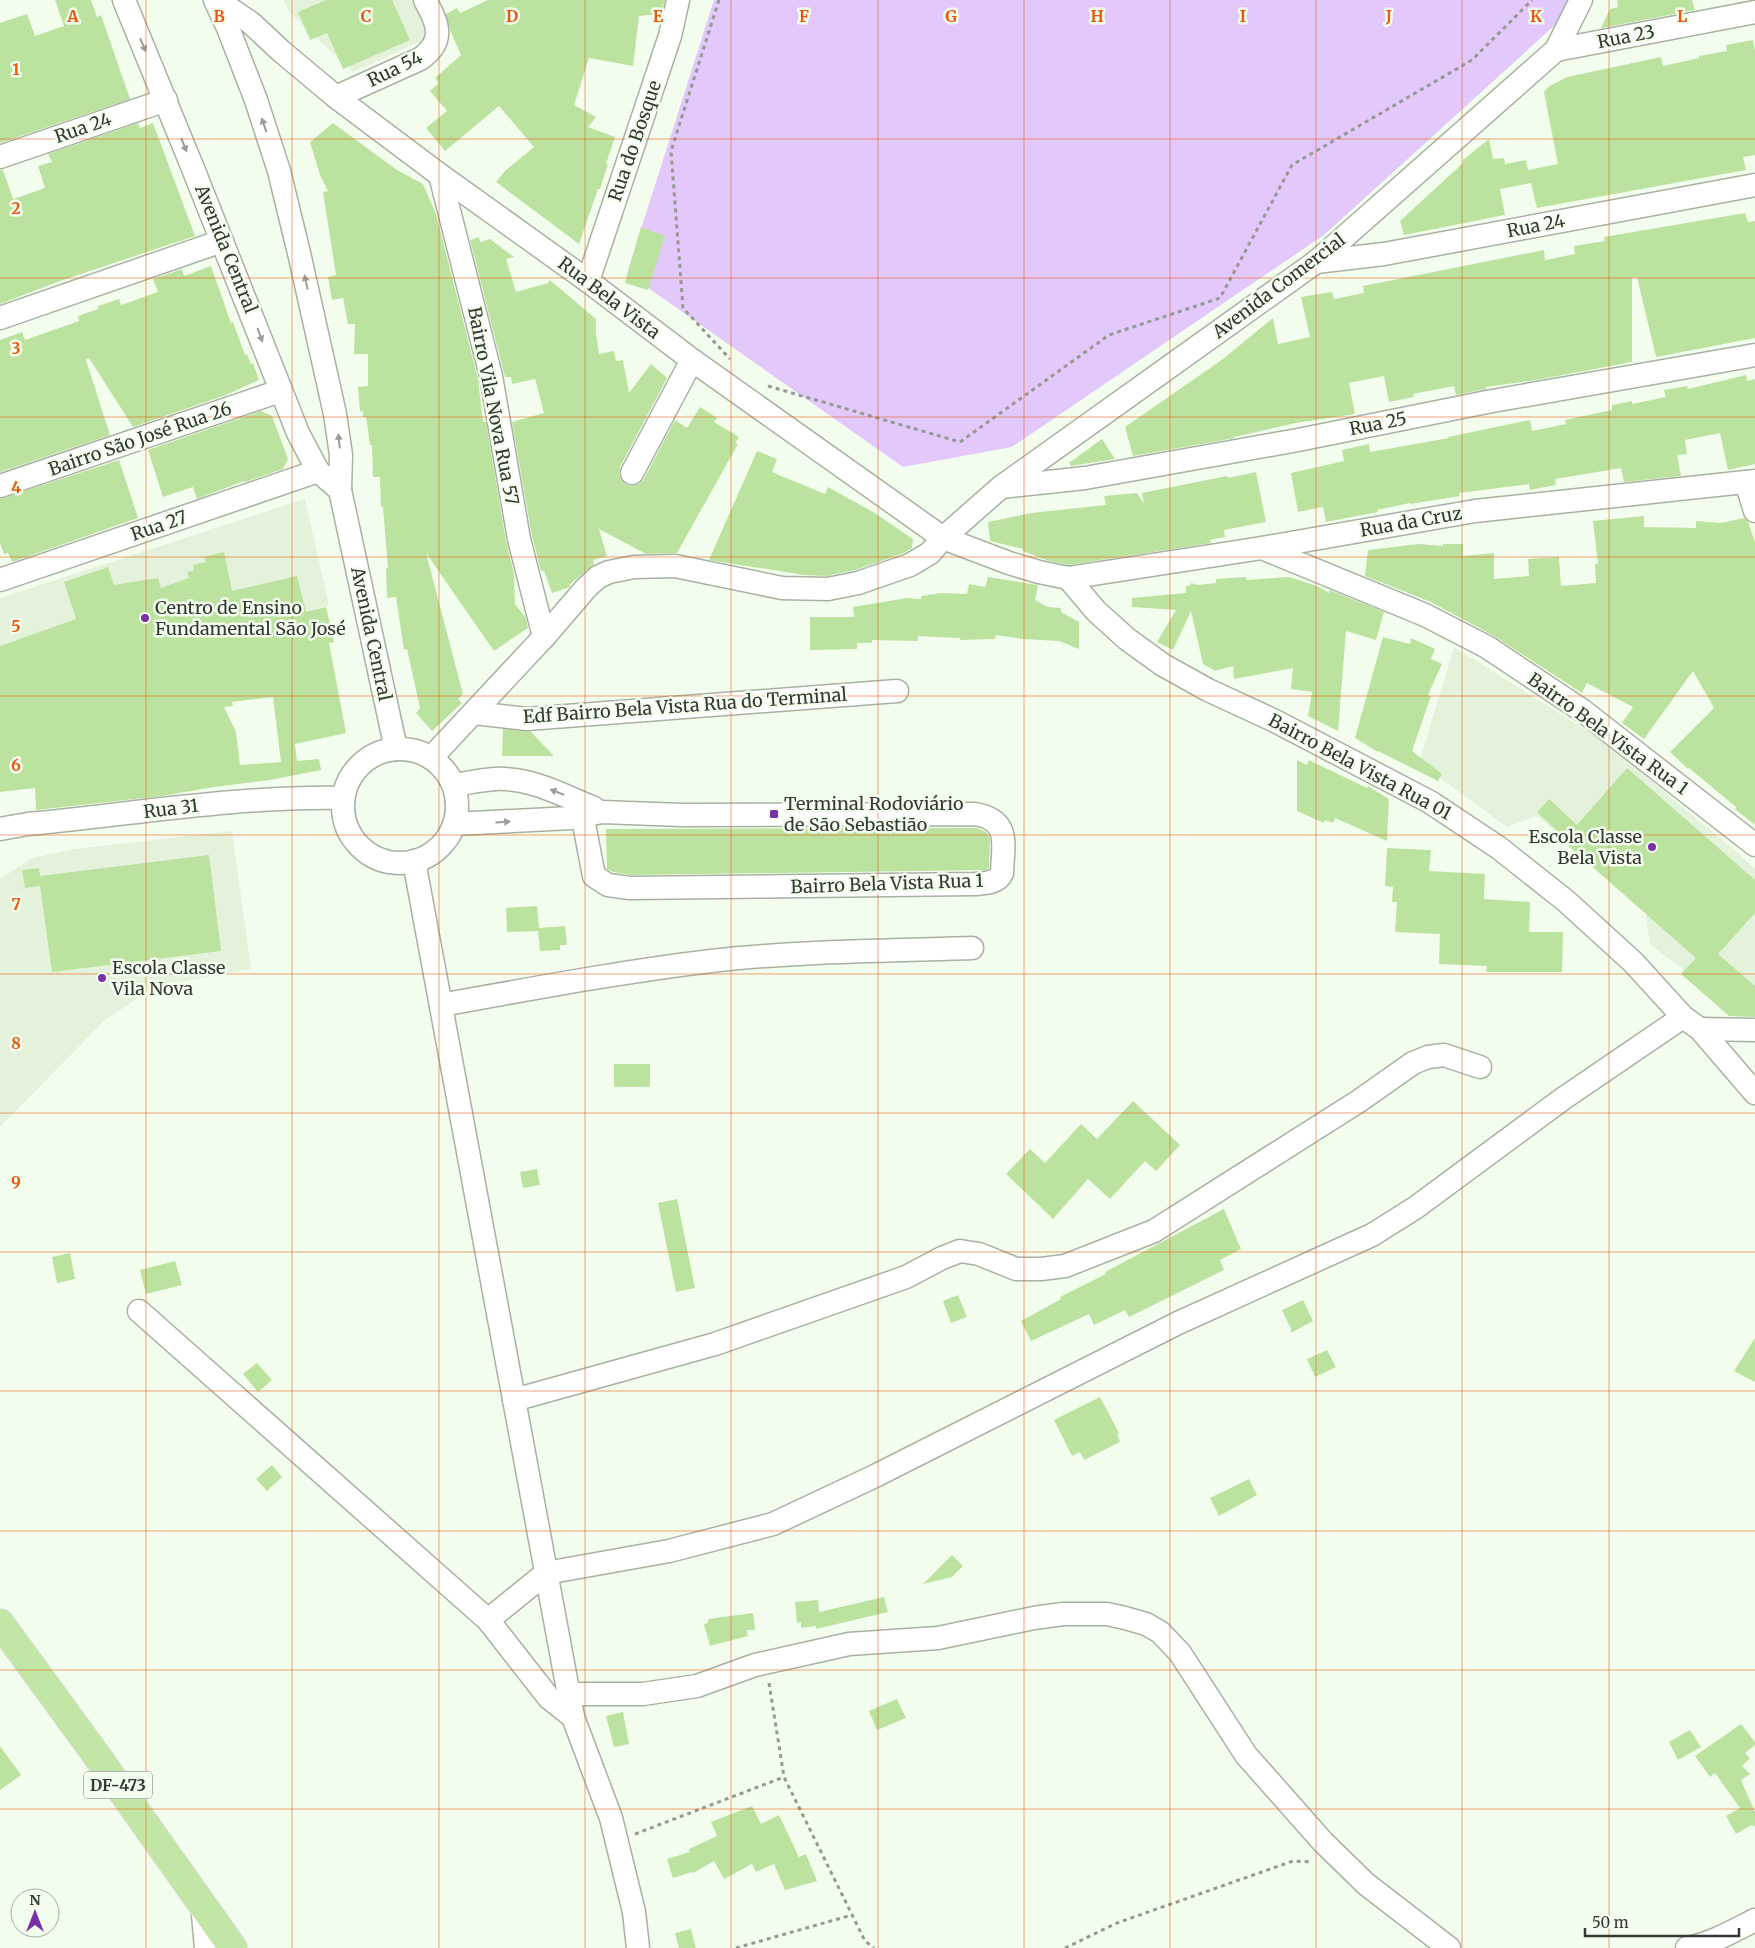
<svg xmlns="http://www.w3.org/2000/svg" width="1755" height="1948" viewBox="0 0 1755 1948" font-family="Merriweather,serif">
<style>
.built{fill:#e4f2db}
.green{fill:#e3c8fc}
.building{fill:#bbe39f;fill-rule:evenodd}
.lines{fill:none;stroke-linecap:round;stroke-linejoin:round}
.minor-casing{stroke:#a8b1a2;stroke-width:25}
.major-casing{stroke:#dfdfde;stroke-width:30}
.path{stroke:#949b90;stroke-width:3;stroke-dasharray:4 4;stroke-linecap:butt}
.minor{stroke:#fff;stroke-width:22}
.major{stroke:#c2e6a5;stroke-width:28}
.oneway{fill:#9a9c98}
.grid{fill:none;stroke:#e8590c;stroke-width:1;stroke-opacity:0.55}
.poi-dot{fill:#7832a6;stroke:#f3fded;stroke-width:2}
.labels{text-anchor:middle;stroke-width:5;stroke-linejoin:round;paint-order:stroke}
.shield{fill:#f3fded;stroke:#6d736a;stroke-width:1}
.shield-label{font-size:16px;font-weight:bold;fill:#343832}
.street-label{font-size:18px;fill:#343832;stroke:#f3fded}
.poi-label{font-size:18px;fill:#343832;stroke:#f3fded;text-anchor:start}
.grid-label{font-size:16px;text-anchor:middle;font-weight:bold;fill:#e8590c;stroke:#f3fded;stroke-width:5;stroke-linejoin:round;paint-order:stroke}
</style>
<rect width="100%" height="100%" fill="#f3fded"/>
<g class="built">
<path d="M283,0h130l17,37 -77,35 -62,-58z"/>
<path d="M305,499l24,106 -329,108v-115z"/>
<path d="M1454,647l151,95 150,126v148l-19,-5 -86,-67 -5,-35 -108,-93 -30,11 -88,-64z"/>
<path d="M232,831l19,138 -95,17 -51,34 -105,107v-248l32,-21 43,-9z"/>
</g>
<path class="green" d="M714,0h858l-7,16 -241,219 -312,212 -109,20 -276,-194z"/>
<g class="building">
<path d="M55,0h36l6,17 4,-2 29,84 -130,44v-120l27,-9 8,22 29,-10z"/>
<path d="M326,0h66l18,40 -67,29 -16,-36 -17,7 -12,-28z"/>
<path d="M488,0h177l-4,14 -22,2 -6,50 -44,-8 -15,47 22,12 -8,10 27,10 -9,27h2l-8,25h-2l-19,55 -83,-62 9,-11 29,-24 -35,-41 -54,45 -19,-23 21,-17 -17,-20 9,-8 -4,-5 26,-23 -11,-25 -4,-16 11,-6 3,5z"/>
<path d="M1617,0h75l3,10 -94,18 9,-19 8,-2z"/>
<path d="M1753,40l2,11v104l-12,2 3,13 -209,38 -6,-25 -31,6 5,26 -101,20 -4,-14 63,-58v-3l26,-21 4,20 11,-1 1,6 21,-4 2,10 30,-6 -14,-72 4,-5 19,-10 94,-20 2,9 36,-8v-2l28,-5 -1,-6z"/>
<path d="M138,123l2,5 13,-5 42,113 -135,45 -60,23v-134h3l10,29 32,-11 -7,-22 14,-4 -4,-8z"/>
<path d="M333,123l64,47 26,14 13,30 42,165 5,43h3l20,119 8,33 1,30 11,14 2,10 -34,23 -68,-98 37,141 -5,5 4,4 -30,28 -16,-18 4,-5 -13,-59 -3,1 -8,-53 -9,1 -1,-30h2l-5,-61h-2l-1,-30h-7l-1,-32h-2l-4,-28h-3v-6l-3,1 -2,-25 10,-1v-32h-14l1,-30h-7l-5,-26 -11,2 -4,-23 8,-2 -13,-83 5,-1 -8,-16 -10,-33z"/>
<path d="M1745,213l3,9 7,-1v117l-99,19 -19,-80 -5,1v84l-96,18 -50,7v2l-30,6 -2,-9 -41,8 1,3 -25,5 -5,-26 -35,7 6,31 -59,9 -62,14 1,1 -102,18 -8,-29 98,-68 50,-41 5,26 32,-7 -9,-40 31,-5 2,7 30,-6 -1,-7 181,-36 1,10 30,-6 -1,-8 31,-5 -1,-4z"/>
<path d="M641,227l24,9 -17,54 -23,-7z"/>
<path d="M479,237l1,5 10,-3 24,18 -8,2 10,33 32,-9 2,-3 46,39v14l3,21 15,-3 2,10 7,-1 6,33 22,-29 16,14 -47,89 -1,7 2,6 4,4 7,2 7,-2 5,-5 31,-59 12,8 13,-21 17,11 -3,4 25,15 -4,6 3,1 -61,109 -31,1 -47,-25 8,27 -14,4 1,4 -24,20v3l-18,6 -8,-22h-3l-9,-35 -20,-114 32,-9 -9,-34 -23,5 -1,-7h-6l-35,-137z"/>
<path d="M211,266l20,57 2,-1 12,33 2,-1 4,10 2,-1 6,17 -33,15 -93,32 -44,-69 -3,2 24,75 -110,37v-132l22,-8 3,8 54,-19 -1,-5 20,-7v-3l21,-7 2,6 37,-13 -5,-13 29,-10 2,7z"/>
<path d="M1746,375l1,6 8,-2v85l-27,6 -8,-37 -35,7 2,14 -10,1 4,21 -57,6 -3,-14 -66,11 1,6 -26,5 -1,-6 -70,9 1,3 -50,8v-1l-33,7 1,2 -52,10 -3,-15 -25,5 -7,-39 53,-12 -2,-11 27,-6 1,8 79,-14 -1,-1 82,-17 2,11 34,-7 -1,-4 47,-10v-5l20,-4v3l34,-7 -2,-7 23,-4 1,3z"/>
<path d="M261,411l11,5 16,43 -5,10 -38,13 -1,-1 -47,18 -4,-12 -30,10 -15,-47z"/>
<path d="M1102,439l13,20 -44,7 -2,-3z"/>
<path d="M757,451l20,8 -5,13 53,22 3,-7 45,25 40,27 -1,9 -8,5 -49,17 -28,6 -23,-1 -95,-15z"/>
<path d="M119,460l19,58 -126,44 -4,-9 -4,1 -4,-11v-44z"/>
<path d="M1256,472l10,50 -42,8 1,7 -15,3 1,3 -143,22 -22,-5 -23,-9v-2l-33,-8 -2,-19 43,-9 75,-8 -2,-9 33,-3 7,11 -2,-11 85,-17 1,2z"/>
<path d="M1644,516v11l52,1v-7l25,2 23,-5 4,4 7,20v283l-20,-16 1,-2 -47,-39 -1,1 -18,-17 44,-44 -21,-37 -49,68 -22,-16 11,-16 -46,-24 -5,10 -88,-57 -63,-34 -66,-26 3,-26 51,-6 24,2v-2h20v12l31,-3v26l35,-3 -1,-17 31,-2 2,29 35,-3 -1,-19h3l-5,-43z"/>
<path d="M224,552l8,39 65,-15 9,36 20,-5 8,35 -5,1 17,90 -51,11 2,17 22,-2 2,11 -51,10 -56,7 -52,9 -126,14 -1,-22 -35,4v-146l76,-27 -12,-37 44,-15 6,18 44,-7 3,10 28,-10 -2,-6 7,-1 -1,-6 13,-3 -2,-5zM273,697l8,65 -41,3 -4,-33 -12,-25 9,-1 -1,-4z"/>
<path d="M988,577l50,8 -3,15 13,7 13,1v4l18,10v27l-20,-8 -36,-2 -27,-4 -1,4 -35,1v-2l-42,-2v5l-46,-1v3h-15v6l-47,1v-33h44l-1,-10 54,-9 14,1v-3l20,-3 26,1 2,-10 16,3z"/>
<path d="M1246,577v3l43,-3 28,9 12,7v-3l8,3 47,19 -8,28 -30,-9 -8,100 -30,-15 4,-24 -21,-3 2,-21 -59,11 -1,-13 -18,5 -12,-7 -12,-53 -18,39 -16,-8 19,-32 -44,-3v-9l54,-5v-7h4l1,-3 7,2 18,-2v-4z"/>
<path d="M1383,637l27,7 1,-6 24,11 -4,10 11,5 -14,31 3,1 -19,55 30,23 -4,7 -60,-30v1l-23,-14z"/>
<path d="M503,729l28,3 23,24h-52z"/>
<path d="M1297,760l10,5 2,-5 58,28 1,-2 21,13 -2,42 -52,-23 -2,5 -8,-3 -1,3 -27,-12z"/>
<path d="M1627,768l128,112v33l-37,41 37,32v31l-26,-1 -48,-42 15,-16 -133,-117 2,-3 -28,-26 12,-13 28,26z"/>
<path d="M977,828l9,4 4,6 -1,30 -4,2 -354,5 -18,-3 -6,-3 -1,-40z"/>
<path d="M1387,848l44,2 -2,21 56,3 -1,25 46,3 -1,30h34l-1,40h-76l1,-6 -48,-2 1,-30 -45,-2 2,-30h-5l1,-15 -8,-1z"/>
<path d="M209,855l12,96 -169,21 -12,-86 -15,2 -3,-18 17,-2 1,8z"/>
<path d="M537,906l2,22 26,-2 2,19h-7v5l-20,1 -2,-20 -31,1 -1,-24z"/>
<rect x="614" y="1064" width="36" height="23"/>
<path d="M1133,1101l47,44 -24,26 -11,-10 -35,38 -22,-20 -35,40 -47,-45 24,-25 15,14 36,-39 16,15z"/>
<path d="M537,1169l3,16 -17,3 -3,-16z"/>
<path d="M677,1199l18,89 -19,4 -18,-89z"/>
<path d="M1224,1209l17,40 -21,11 4,10 -95,47 -4,-7 -31,15 -5,-11 -58,27 -10,-20 40,-22 -1,-2 46,-23 -1,-2z"/>
<path d="M70,1253l5,26 -18,4 -5,-26z"/>
<path d="M175,1261l7,24 -36,9 -6,-24z"/>
<path d="M958,1295l9,22 -16,6 -8,-22z"/>
<path d="M1303,1300l10,21 -22,12v-4l-9,-19z"/>
<path d="M1755,1338v44l-21,-11z"/>
<path d="M1327,1350l9,17 -21,10 -8,-18z"/>
<path d="M257,1363l15,17 -14,12 -15,-18z"/>
<path d="M1100,1397l19,36 -2,1 3,8 -36,18 -4,-8 -8,4 -18,-36z"/>
<path d="M272,1465l10,12 -15,14 -11,-12z"/>
<path d="M1249,1479l8,16 -38,21 -9,-18z"/>
<path d="M952,1555l11,11 -11,11 -29,7z"/>
<path d="M884,1597l4,15 -72,17v-3l-15,2v-6l-4,1 -2,-21 23,-2 1,12z"/>
<path d="M753,1613l2,17h-8l1,6 -38,10 -6,-22 4,-1v-4z"/>
<path d="M897,1699l9,19 -29,12 -8,-19z"/>
<path d="M623,1712l6,32 -15,3 -8,-31z"/>
<path d="M1741,1724l14,18v3l-10,8 5,5 -8,8 8,8 -9,6 14,32v15l-3,-2 -16,9 -10,-18 14,-8 -25,-35 -5,4 -15,-21z"/>
<path d="M1690,1730l11,17 -23,13 -9,-18z"/>
<path d="M0,1746l21,29 -21,15z"/>
<path d="M752,1806l9,18 18,-9 20,42 7,-3 11,27 -32,9 -11,-26 -18,8 -4,-8 -28,15 -10,-18 -21,12 -1,-1 -19,6 -6,-19 23,-7 -1,-3 28,-13 -6,-14z"/>
<path d="M691,1929l5,19h-17l-4,-15z"/>
</g>
<g class="lines">
<defs>
<g id="minor">
<path d="M124,0l70,171 104,262 20,38 22,19"/>
<path d="M215,0l13,28 28,72 23,71 20,82 36,161 6,41 -1,35 56,259"/>
<path d="M217,0l34,23 30,28 55,46 104,78 148,106 104,79 251,178 66,25 30,9 29,6 194,-30 213,-37 280,-30"/>
<path d="M1556,50l199,-38"/>
<path d="M336,97l84,-38c26,-18 18,-36 5,-59"/>
<path d="M0,157l166,-57"/>
<path d="M440,175l51,201 28,163 25,98"/>
<path d="M1316,262l68,-8 371,-69"/>
<path d="M588,281l82,-245 8,-36"/>
<path d="M0,318l222,-77"/>
<path d="M632,473l60,-113"/>
<path d="M1746,482l9,29"/>
<path d="M0,486l280,-95"/>
<path d="M1002,487l83,-9 213,-38 189,-38 268,-47"/>
<path d="M1262,548l163,67 62,32 96,64 172,134"/>
<path d="M1068,578l28,33 31,28 36,26 45,25 67,31 155,81 69,46 67,53 68,62 49,54 17,12 55,64"/>
<path d="M0,580l318,-109"/>
<path d="M474,713l53,6 370,-28"/>
<circle cx="400" cy="806" r="57"/>
<path d="M431,758l113,-121 42,-49 12,-11 11,-5 25,-5 41,-1 107,22 46,1 30,-6 23,-8 29,-10 20,-12 13,-15 58,-51 315,-225 240,-212 25,-50"/>
<path d="M453,785c14,-2 28,-5 42,-6 35,-2 67,16 99,29"/>
<path d="M454,824l117,-6 31,-6 80,3 293,-1c36,6 28,30 27,59 -4,10 -17,10 -27,11l-345,4 -22,-3 -14,-9 -14,-73"/>
<path d="M0,829l28,-5c105,-10 209,-28 315,-26"/>
<path d="M414,861l159,856 38,101 23,94 4,36"/>
<path d="M441,1005c89,-16 179,-33 270,-44 86,-10 174,-10 261,-13"/>
<path d="M1700,1029l55,1"/>
<path d="M139,1311l349,309 61,78 24,19"/>
<path d="M514,1400l201,-56 191,-67 36,-19 18,-7 19,3 37,15h25l24,-3 89,-35 205,-130 54,-38 15,-6 16,-2 36,12"/>
<path d="M488,1620l58,-47 123,-22 104,-27 102,-48 303,-153 194,-88 43,-27 149,-110 119,-81"/>
<path d="M569,1694h74l54,-8 58,-21 94,-21 89,-6 96,-20 29,-4h44l18,4 21,6 14,8 20,21 66,102 77,87 43,42 83,64"/>
<path d="M202,1904l4,44"/>
<path d="M1687,1948c24,-4 46,-17 68,-28"/>
</g>
<path id="major" d="M0,1623l92,126 141,199"/>
</defs>
<use href="#minor" class="minor-casing"/>
<use href="#major" class="major-casing"/>
<g class="path">
<path d="M719,0l-48,151 12,157 47,51"/>
<path d="M768,386l192,56 149,-107 111,-37 72,-133 180,-105 60,-60"/>
<path d="M769,1683l15,94 81,164 9,7"/>
<path d="M635,1834l149,-57"/>
<path d="M736,1948l116,-33"/>
<path d="M1065,1948l52,-25 176,-62 19,1"/>
</g>
<use href="#minor" class="minor"/>
<use href="#major" class="major"/>
</g>
<defs><path id="oneway-solid" d="M-6-.8H1V-3.2L6.5 0L1 3.2V.8H-6Z" transform="scale(1.25)"/></defs>
<g class="oneway">
<use href="#oneway-solid" transform="translate(143 45) rotate(67)"/>
<use href="#oneway-solid" transform="translate(264 125) rotate(-108)"/>
<use href="#oneway-solid" transform="translate(184 145) rotate(68)"/>
<use href="#oneway-solid" transform="translate(306 282) rotate(-102)"/>
<use href="#oneway-solid" transform="translate(260 335) rotate(70)"/>
<use href="#oneway-solid" transform="translate(339 441) rotate(-96)"/>
<use href="#oneway-solid" transform="translate(557 792) rotate(-158)"/>
<use href="#oneway-solid" transform="translate(503 822) rotate(-3)"/>
</g>
<path class="grid" d="M146,0v1948M292,0v1948M439,0v1948M585,0v1948M731,0v1948M878,0v1948M1024,0v1948M1170,0v1948M1316,0v1948M1462,0v1948M1609,0v1948M0,139h1755M0,278h1755M0,417h1755M0,557h1755M0,696h1755M0,835h1755M0,974h1755M0,1113h1755M0,1252h1755M0,1391h1755M0,1531h1755M0,1670h1755M0,1809h1755"/>
<g class="poi-dot">
<circle cx="145" cy="618" r="5"/>
<rect x="769" y="809" width="10" height="10" rx="2.5"/>
<circle cx="1652" cy="847" r="5"/>
<circle cx="102" cy="978" r="5"/>
</g>
<g class="labels">
<rect class="shield" x="84" y="1771.5" width="68" height="27" rx="4"/>
<g class="shield-label">
<text x="118" y="1791">DF-473</text>
</g>
<g class="street-label">
<text transform="translate(1626 37) rotate(-11)" y="6">Rua 23</text>
<text transform="translate(395 69) rotate(-26)" y="6">Rua 54</text>
<text transform="translate(83 128) rotate(-19)" y="6">Rua 24</text>
<text transform="translate(635 141) rotate(-71)" y="6">Rua do Bosque</text>
<text transform="translate(1536 226) rotate(-11)" y="6">Rua 24</text>
<text transform="translate(226 249) rotate(68)" y="6">Avenida Central</text>
<text transform="translate(1279 286) rotate(-37)" y="6">Avenida Comercial</text>
<text transform="translate(609 298) rotate(37)" y="6">Rua Bela Vista</text>
<text transform="translate(493 406) rotate(79)" y="6">Bairro Vila Nova Rua 57</text>
<text transform="translate(1378 424) rotate(-11)" y="6">Rua 25</text>
<text transform="translate(140 439) rotate(-19)" y="6">Bairro São José Rua 26</text>
<text transform="translate(1411 522) rotate(-10)" y="6">Rua da Cruz</text>
<text transform="translate(159 526) rotate(-19)" y="6">Rua 27</text>
<text transform="translate(371 634) rotate(78)" y="6">Avenida Central</text>
<text transform="translate(685 706) rotate(-4)" y="6">Edf Bairro Bela Vista Rua do Terminal</text>
<text transform="translate(1608 734) rotate(36)" y="6">Bairro Bela Vista Rua 1</text>
<text transform="translate(1360 767) rotate(28)" y="6">Bairro Bela Vista Rua 01</text>
<text transform="translate(171 809) rotate(-7)" y="6">Rua 31</text>
<text transform="translate(887 884) rotate(-2)" y="6">Bairro Bela Vista Rua 1</text>
</g>
<g class="poi-label">
<text x="155" y="614">Centro de Ensino<tspan x="155" dy="21">Fundamental São José</tspan></text>
<text x="784" y="810">Terminal Rodoviário<tspan x="784" dy="21">de São Sebastião</tspan></text>
<text x="1642" y="843" text-anchor="end">Escola Classe<tspan x="1642" dy="21">Bela Vista</tspan></text>
<text x="112" y="974">Escola Classe<tspan x="112" dy="21">Vila Nova</tspan></text>
</g>
</g>
<g class="grid-label">
<text x="73" y="22">A</text>
<text x="219" y="22">B</text>
<text x="366" y="22">C</text>
<text x="512" y="22">D</text>
<text x="658" y="22">E</text>
<text x="804" y="22">F</text>
<text x="951" y="22">G</text>
<text x="1097" y="22">H</text>
<text x="1243" y="22">I</text>
<text x="1389" y="22">J</text>
<text x="1536" y="22">K</text>
<text x="1682" y="22">L</text>
<text x="16" y="75">1</text>
<text x="16" y="214">2</text>
<text x="16" y="354">3</text>
<text x="16" y="493">4</text>
<text x="16" y="632">5</text>
<text x="16" y="771">6</text>
<text x="16" y="910">7</text>
<text x="16" y="1049">8</text>
<text x="16" y="1188">9</text>
</g>
<g transform="translate(35 1913)"><circle r="24" fill="#f3fded" stroke="#a7aea2"/>
<path d="M0-4L9 19L0 12L-9 19Z" fill="#7832a6"/>
<text y="-8" font-size="14" font-weight="bold" text-anchor="middle" fill="#343832">N</text>
</g>
<path d="M1585 1928v8h154v-8" fill="none" stroke="#343832" stroke-width="2.5"/>
<text x="1592" y="1928" font-size="15" fill="#343832" stroke="#f3fded" stroke-width="4" paint-order="stroke">50 m</text>
</svg>
